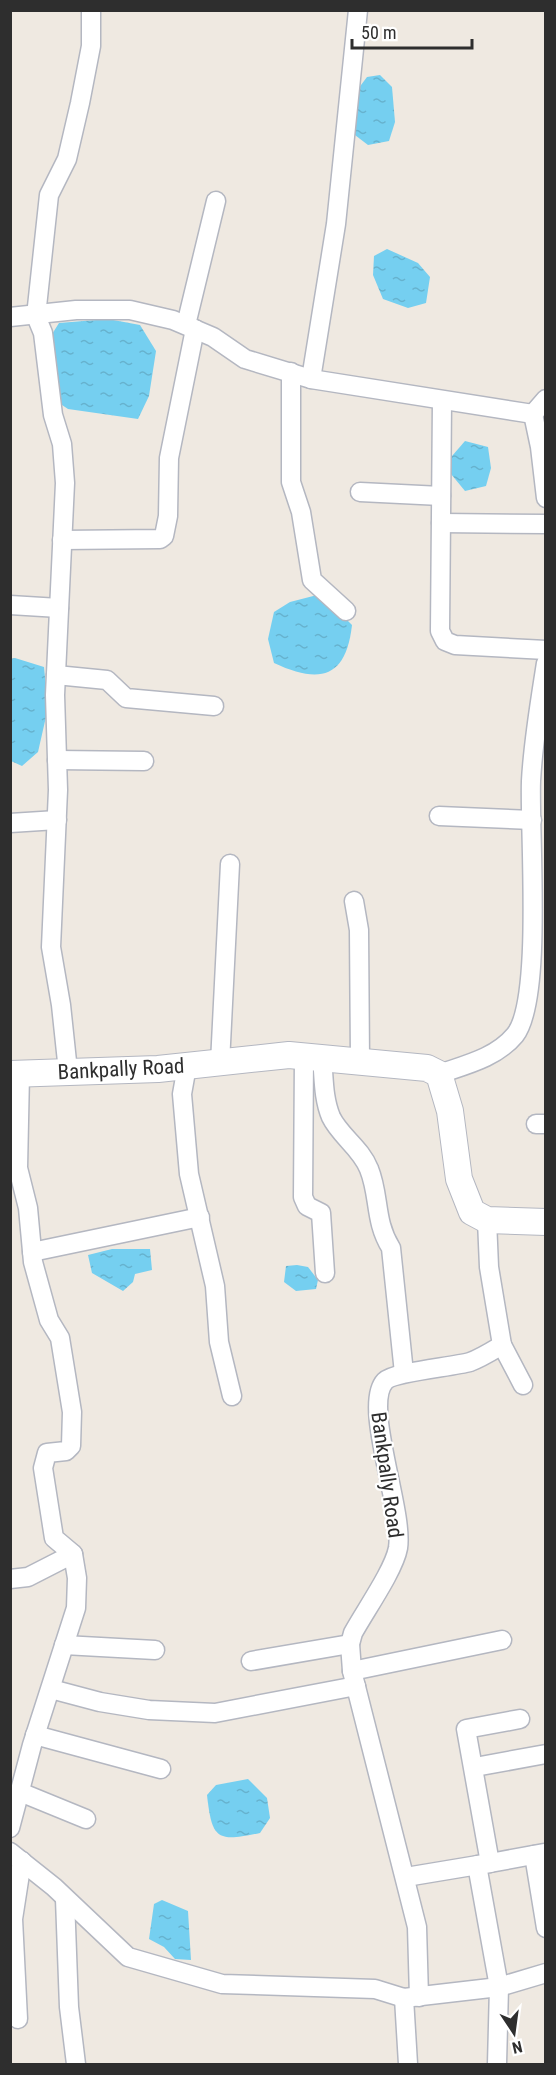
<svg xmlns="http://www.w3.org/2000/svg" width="556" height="2075" viewBox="0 0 556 2075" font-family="'Roboto Condensed',sans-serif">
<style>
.water{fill:url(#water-ripples)}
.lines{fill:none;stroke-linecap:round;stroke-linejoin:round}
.street-casing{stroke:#b4b7c1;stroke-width:21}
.secondary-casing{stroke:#b4b7c1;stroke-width:28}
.street{stroke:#fff;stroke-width:18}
.secondary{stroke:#fff;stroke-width:26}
.labels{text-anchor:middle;stroke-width:4.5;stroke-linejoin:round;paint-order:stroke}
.street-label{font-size:21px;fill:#2e2e2e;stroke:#fff}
</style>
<defs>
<pattern id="water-ripples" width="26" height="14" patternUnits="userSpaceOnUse" patternTransform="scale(1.5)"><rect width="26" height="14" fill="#75cff0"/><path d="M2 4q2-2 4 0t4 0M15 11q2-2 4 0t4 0" fill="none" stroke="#66b2ce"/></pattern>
</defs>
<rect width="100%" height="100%" fill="#efe9e1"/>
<g class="water">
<path d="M380,75l12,12 3,35 -6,19 -21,4 -17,-13 4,-39 12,-16z"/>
<path d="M387,249l31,14 12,14 -4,26 -18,5 -25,-9 -10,-24 1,-19z"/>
<path d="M108,319l32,6 16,26 -7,45 -11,23 -70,-10 -12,-8 -7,-62 10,-16z"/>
<path d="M465,441l23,6 3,21 -5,18 -21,5 -14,-17 1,-18z"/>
<path d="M321,594l31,31c-6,54 -33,59 -78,38l-6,-24 6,-27 16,-10z"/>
<path d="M15,658l29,9 4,41 -10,44 -16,14 -11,-5 -1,-102z"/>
<path d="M112,1249h38l2,21 -17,4 -2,8 -10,9 -31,-18 -4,-18z"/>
<path d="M297,1265l11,2 10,13 -2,9 -20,2 -12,-9 2,-16z"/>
<path d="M248,1779l19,19 3,20 -10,15c-43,9 -48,7 -53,-38l9,-10z"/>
<path d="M162,1900l26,11 3,49 -16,-1 -11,-12 -15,-8 5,-35z"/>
</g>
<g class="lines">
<defs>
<g id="street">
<path d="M10,317l66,-7h54l43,10 40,17 32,22 66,20 222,35"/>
<path d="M186,325l30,-124"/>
<path d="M291,372v110l10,30 11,68 34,31"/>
<path d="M311,379l25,-155 22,-214"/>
<path d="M442,401l-2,230 5,10 10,4 91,5"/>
<path d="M533,414l7,33 6,51"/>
<path d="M533,414l13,-15"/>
<path d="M360,492l81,4"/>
<path d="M441,523l105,1"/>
<path d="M62,540l98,-1 4,-3 4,-20 1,-58 26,-129"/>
<path d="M10,605l49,3"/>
<path d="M56,675l51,5 19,18 88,8"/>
<path d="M57,760l87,1"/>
<path d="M439,816l93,4"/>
<path d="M10,823l47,-3"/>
<path d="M354,901l5,29 1,131"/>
<path d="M304,1056l-1,141 4,9 14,7 4,60"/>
<path d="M322,1058c2,19 1,40 9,59 9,19 30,31 38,52 11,27 5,52 22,79l13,125"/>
<path d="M220,1063l10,-199"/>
<path d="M187,1066l-5,28 7,80 26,112 4,56 13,54"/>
<path d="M68,1071l-7,-66 -10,-58 7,-157 -3,-95 10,-212 -3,-39 -9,-29 -10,-82 -7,-17 13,-121 18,-36 13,-56 11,-57v-36"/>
<path d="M439,1074c26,-9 57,-16 76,-39 28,-35 14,-203 16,-254 2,-39 9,-79 15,-118"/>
<path d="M536,1124h10"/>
<path d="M32,1252l168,-35"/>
<path d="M502,1345l21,40"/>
<path d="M10,1579l18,-2 45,-23"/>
<path d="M64,1645l91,5"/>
<path d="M251,1661l99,-17"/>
<path d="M352,1671l150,-31"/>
<path d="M51,1689l49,13 49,8 66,3 141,-27"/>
<path d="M35,1735l126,34"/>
<path d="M475,1767l71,-13"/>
<path d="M20,1792l66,27"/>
<path d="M10,1828l22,-83 44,-137 1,-30 -4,-24 -19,-16 -11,-70 4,-15 19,-2 5,-5 1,-34 -12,-74 -11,-18 -16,-58 -5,-54 -10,-40 2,-94"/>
<path d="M10,1852l44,35 74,70 94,27 153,5 29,9 95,-11 47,-14"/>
<path d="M534,1855l12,73"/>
<path d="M490,1863l54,-10"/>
<path d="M477,1865l22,122 -2,77"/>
<path d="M406,1877l84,-14 -24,-134 54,-10"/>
<path d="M65,1899l4,108 7,57"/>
<path d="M419,1997l-2,-70 -65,-256 -2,-27 3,-11c12,-22 41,-63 45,-85 6,-38 -36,-143 -13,-167 9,-9 67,-14 85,-19 11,-4 22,-11 32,-17l-13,-78 -2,-47"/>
<path d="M404,1998l4,66"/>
<path d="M18,2019l-5,-100 9,-58"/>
</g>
<path id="secondary" d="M10,1074l148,-5 131,-14 138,13 12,6 11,37 9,68 13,33 15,8 59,2"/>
</defs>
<use href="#street" class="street-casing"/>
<use href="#secondary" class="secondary-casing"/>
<use href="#street" class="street"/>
<use href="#secondary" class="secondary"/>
</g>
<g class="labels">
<g class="street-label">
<text transform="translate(121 1069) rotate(-3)" y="7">Bankpally Road</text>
<text transform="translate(387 1475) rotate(82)" y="7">Bankpally Road</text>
</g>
</g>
<rect width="556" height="2075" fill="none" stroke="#2e2e2e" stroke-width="24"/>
<g transform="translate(514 2033) rotate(167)" stroke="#ffffff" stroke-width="4.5" paint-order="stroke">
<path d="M0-4.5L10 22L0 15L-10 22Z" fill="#2e2e2e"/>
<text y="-9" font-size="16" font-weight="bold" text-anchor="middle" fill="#2e2e2e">N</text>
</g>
<path d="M352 39v9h120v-9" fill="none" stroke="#2e2e2e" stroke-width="3"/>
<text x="361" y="39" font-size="18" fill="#2e2e2e" stroke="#ffffff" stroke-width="4.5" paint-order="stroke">50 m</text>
</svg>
